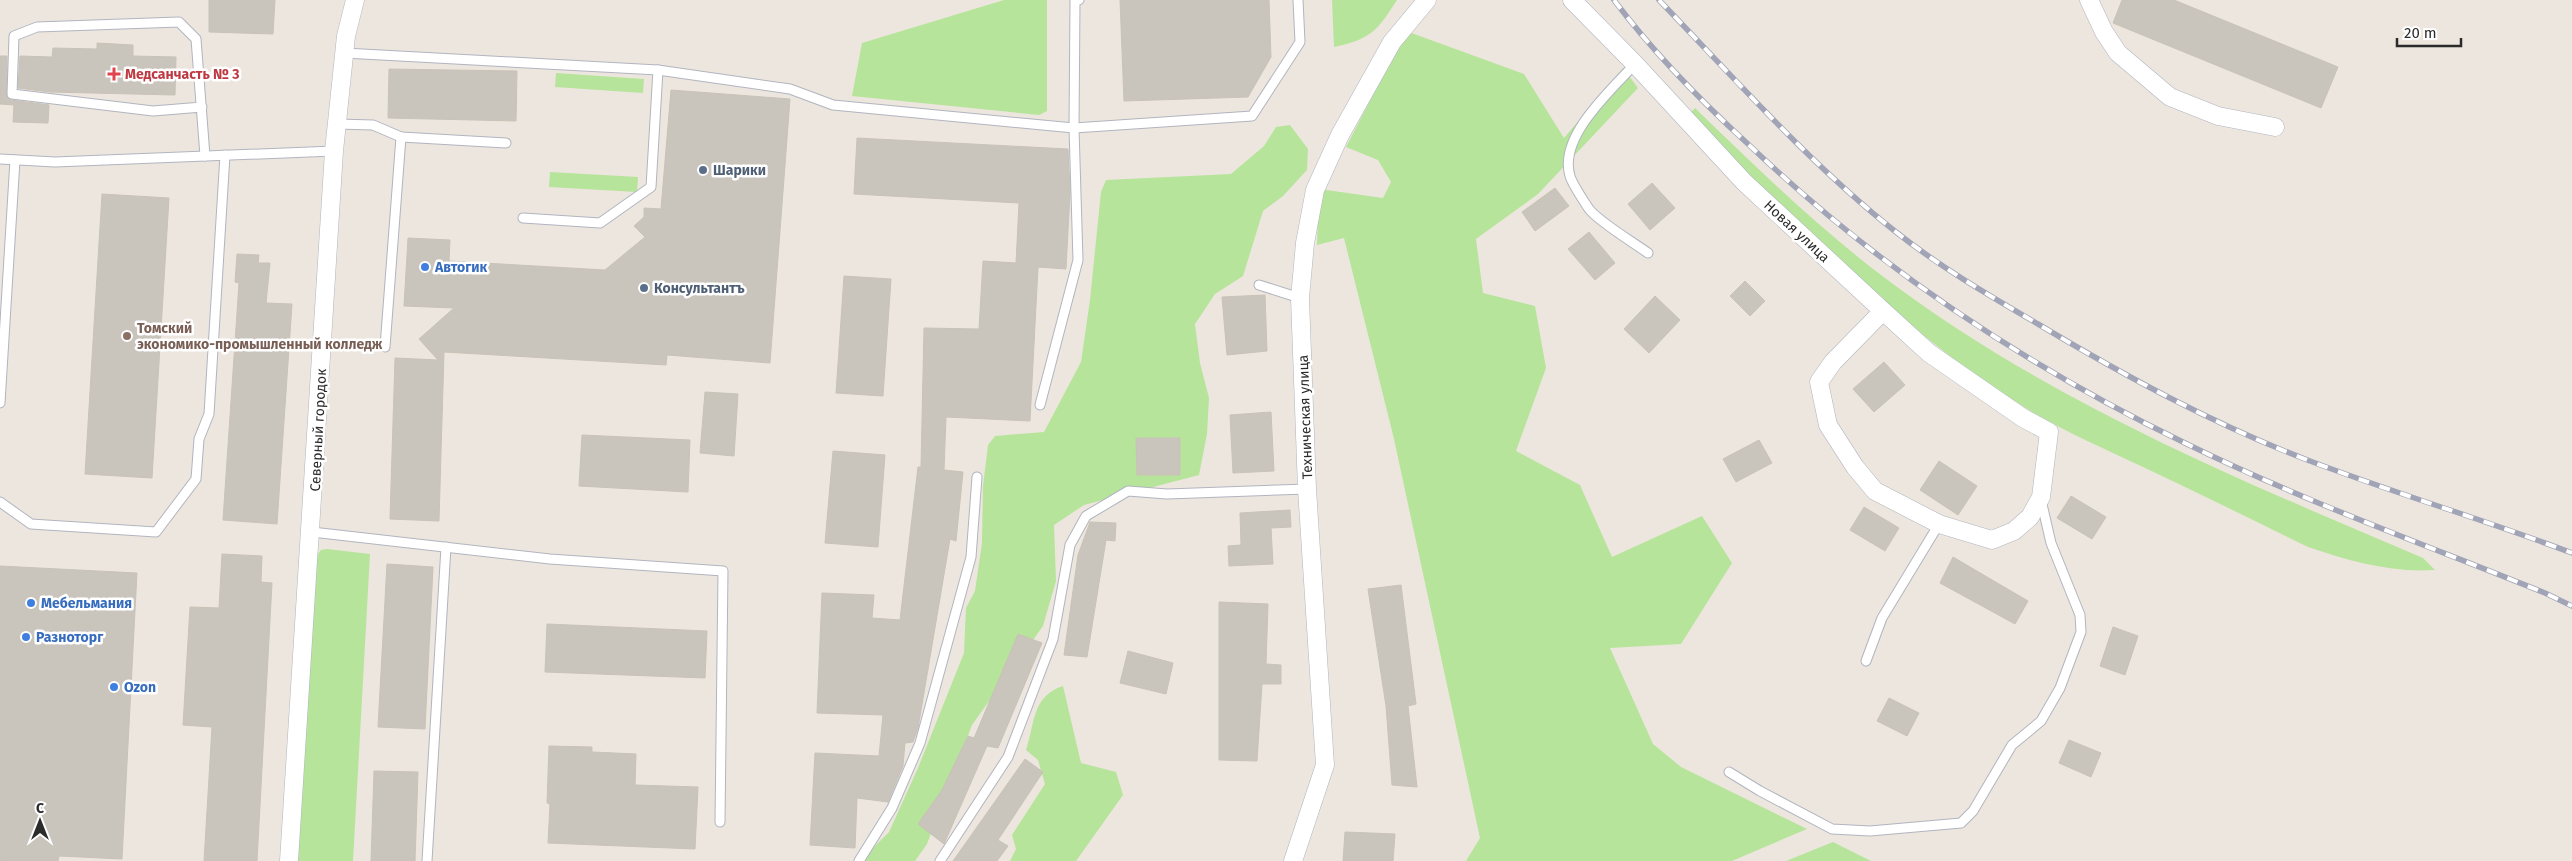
<svg xmlns="http://www.w3.org/2000/svg" width="2572" height="861" viewBox="0 0 2572 861" font-family="'Fira Sans',sans-serif">
<style>
.green{fill:#b6e49a}
.building{fill:#c9c4bc;stroke:#c9c2b7}
.lines{fill:none;stroke-linecap:round;stroke-linejoin:round}
.lane-casing{stroke:#b1b5bf;stroke-width:11}
.street-casing{stroke:#b1b5bf;stroke-width:19}
.lane{stroke:#fff;stroke-width:9}
.street{stroke:#fff;stroke-width:18}
.rail-casing{stroke:#a0a4b6;stroke-width:5.5}
.rail{stroke:#fff;stroke-width:4;stroke-dasharray:11;stroke-linecap:butt}
.health-dot{fill:#e0444e;stroke:#fff;stroke-width:2}
.service-dot{fill:#5c6f8a;stroke:#fff;stroke-width:2}
.shop-dot{fill:#3f7fe0;stroke:#fff;stroke-width:2}
.education-dot{fill:#8d6e63;stroke:#fff;stroke-width:2}
.labels{text-anchor:middle;stroke-width:5;stroke-linejoin:round;paint-order:stroke}
.health-label{font-size:14px;font-weight:bold;fill:#be3a42;stroke:#fff;text-anchor:start}
.service-label{font-size:14px;font-weight:bold;fill:#4e5e75;stroke:#fff;text-anchor:start}
.street-label{font-size:14px;fill:#2b2b2b;stroke:#fff}
.shop-label{font-size:14px;font-weight:bold;fill:#366cbe;stroke:#fff;text-anchor:start}
.education-label{font-size:14px;font-weight:bold;fill:#785e54;stroke:#fff;text-anchor:start}
</style>
<rect width="100%" height="100%" fill="#ede6de"/>
<g class="green">
<path d="M1004,0h43v111l-8,4 -187,-19 10,-53z"/>
<path d="M1332,0h65c-20,31 -26,39 -63,47z"/>
<path d="M1406,31l118,43 40,64 59,-70 15,20 -100,106 -62,45 7,54 52,13 11,62 -30,83 64,34 32,72 90,-41 30,47 -51,81 -71,4 43,96 28,23 126,62 -75,32h-266l14,-23 -86,-399 -50,-201 -27,7 2,-56 64,9 8,-16 -13,-22 -32,-13z"/>
<path d="M556,73l88,6 -1,14 -88,-6z"/>
<path d="M1695,108c61,59 122,119 190,170 163,123 352,201 538,280l12,12c-43,3 -86,-9 -127,-23 -55,-27 -110,-54 -165,-80 -38,-18 -78,-35 -114,-57 -128,-79 -236,-188 -339,-297z"/>
<path d="M1290,125l18,24 -1,21 -24,26 -20,15 -20,65 -28,18 -20,30 5,39 9,35 -2,36 -8,41 -115,30 -30,20 2,56 -13,45 -71,99 -45,119 -12,17h-55l29,-29 29,-64 46,-115 2,-45 9,-17 7,-48 1,-57 5,-41 7,-9 49,-4 37,-70 9,-62 11,-108 5,-12 125,-6 33,-28 12,-19z"/>
<path d="M550,172l88,5 -1,15 -88,-5z"/>
<path d="M327,549l43,5 -17,307h-57l21,-306 4,-5z"/>
<path d="M1063,686l18,77 35,9 7,23 -47,66h-66l6,-12 -4,-14 33,-51 -7,-24 -12,-10c9,-27 6,-54 37,-64z"/>
<path d="M1833,842l38,19h-85z"/>
</g>
<g class="building">
<path d="M209,0h66l-2,34 -64,-2z"/>
<path d="M1120,0h149l2,57 -23,40 -124,4z"/>
<path d="M2122,0h52l164,67 -17,41 -208,-85z"/>
<path d="M97,43l36,2v11l43,1 -1,38 -125,-3 -32,-4 2,-32 32,1 1,-9 44,1z"/>
<path d="M0,56h7v41l4,3 38,5 -1,18 -35,-1 1,-17 -14,-1z"/>
<path d="M389,69l128,2 -1,50 -128,-3z"/>
<path d="M671,90l119,9 -20,264 -103,-8 -1,10 -222,-13 -5,169 -49,-2 5,-161 43,2 -19,-21 35,-31 -50,-2 4,-68 42,2 -1,21 156,9 40,-33 -11,-11 10,-9v-9l17,1z"/>
<path d="M857,138l211,11 2,44 -4,76 -28,-2 -8,154 -84,-4 -2,53 19,2 -7,69 -6,-2 -32,189 -5,14 -8,1 -2,23 -15,36 -31,-4 -2,50 -45,-3 5,-92 64,3 4,-41 -66,-2 5,-120 52,2 -2,23 28,2 18,-153h3l3,-139 55,1 4,-68 33,2 3,-60 -165,-9z"/>
<path d="M1652,183l23,25 -25,22 -22,-26z"/>
<path d="M1555,188l14,18 -34,25 -13,-19z"/>
<path d="M102,194l67,4 -17,280 -67,-4z"/>
<path d="M1589,232l26,31 -20,17 -27,-31z"/>
<path d="M237,254l22,1 -1,8h12l-4,40 26,1 -15,220 -54,-4 16,-237 -4,-1z"/>
<path d="M844,276l47,3 -8,117 -47,-3z"/>
<path d="M1745,281l20,20 -15,15 -20,-20z"/>
<path d="M1265,295l2,56 -40,4 -5,-58z"/>
<path d="M1655,296l25,24 -31,33 -25,-24z"/>
<path d="M1884,362l21,23 -31,27 -21,-23z"/>
<path d="M705,392l33,2 -4,62 -34,-3z"/>
<path d="M1271,412l3,59 -41,2 -3,-58z"/>
<path d="M582,435l108,5 -2,52 -109,-6z"/>
<path d="M1136,438h44v37h-43z"/>
<path d="M1759,440l13,23 -36,19 -13,-23z"/>
<path d="M833,451l52,4 -7,92 -53,-4z"/>
<path d="M1939,461l38,25 -19,29 -38,-25z"/>
<path d="M2071,496l35,21 -14,22 -35,-21z"/>
<path d="M1864,507l35,21 -14,23 -35,-21z"/>
<path d="M1290,510l1,17 -20,1 2,36 -44,2 -1,-20 13,-1 -1,-32z"/>
<path d="M1090,522l26,1 -1,18 -9,-1 -19,117 -23,-2 14,-100z"/>
<path d="M222,554l40,2 -1,26 11,1 -15,278h-53l8,-134 -29,-2 7,-118 29,1z"/>
<path d="M1953,557l75,44 -13,23 -75,-41z"/>
<path d="M387,564l46,3 -8,162 -47,-2z"/>
<path d="M0,566l137,7 -15,286 -63,-3 -1,5h-58z"/>
<path d="M1401,585l15,119 -8,2 9,81 -25,-2 -6,-79 -18,-117z"/>
<path d="M1219,602l49,2 -2,60 15,1v19h-19l-5,77 -38,-1z"/>
<path d="M547,624l160,7 -2,47 -160,-6z"/>
<path d="M2113,627l25,9 -13,39 -25,-9z"/>
<path d="M1018,634l24,9 -44,105 -11,-2 -43,98 -26,-20 24,-34 26,-54 6,2z"/>
<path d="M1128,651l45,12 -7,31 -46,-11z"/>
<path d="M1889,698l30,15 -12,23 -30,-15z"/>
<path d="M2069,740l32,13 -10,24 -32,-14z"/>
<path d="M549,746l43,1v5l44,2 -1,31 63,2 -3,62 -147,-6 2,-39 -3,-1z"/>
<path d="M1025,759l18,13 -45,68 10,6 -11,15h-44z"/>
<path d="M374,771l44,1 -3,89h-44z"/>
<path d="M1345,832l50,2 -2,27h-50z"/>
</g>
<g class="lines">
<defs>
<g id="lane">
<path d="M344,53l314,17 132,19 43,16 241,23 1,-127 4,-1"/>
<path d="M1635,64c-24,26 -77,73 -65,112 2,7 15,27 19,33 10,13 44,33 59,44"/>
<path d="M202,107l-49,4 -141,-17 2,-58 23,-9 142,-5 17,17 9,117"/>
<path d="M337,124l36,1 28,12 -16,210"/>
<path d="M401,137l105,6"/>
<path d="M0,159l55,3 279,-11"/>
<path d="M523,218l77,5 51,-36 7,-117"/>
<path d="M1259,285l41,13"/>
<path d="M0,403l15,-243"/>
<path d="M1040,405l38,-145 -4,-132 178,-12 48,-74 -2,-42"/>
<path d="M0,502l31,22 125,8 40,-53 3,-40 10,-25 16,-259"/>
<path d="M312,532l238,27 173,12 -3,251"/>
<path d="M1866,661l16,-43 57,-94"/>
<path d="M1729,772l31,19 72,38 38,2 91,-8 12,-12 39,-66 29,-24 19,-33 21,-56 -1,-17 -29,-72 -10,-43"/>
<path d="M427,861l19,-314"/>
<path d="M859,861l33,-53 28,-65 51,-186 6,-80"/>
<path d="M940,861l68,-104 45,-118 17,-94 16,-29 42,-25 39,3 140,-5"/>
</g>
<g id="street">
<path d="M1572,0l63,64 109,118 139,129 46,42 94,65 26,14 -8,65 -11,20 -16,14 -22,9 -53,-16 -64,-33 -20,-24 -27,-42 -9,-43 14,-20 50,-51"/>
<path d="M2089,0l15,32 14,21 52,44 48,19 57,11"/>
<path d="M289,861l45,-710 12,-115 9,-36"/>
<path d="M1293,861l32,-96 -18,-276 -7,-191 5,-55 10,-53 25,-55 52,-93 35,-42"/>
</g>
</defs>
<use href="#lane" class="lane-casing"/>
<use href="#street" class="street-casing"/>
<use href="#lane" class="lane"/>
<use href="#street" class="street"/>
<defs>
<g id="rail">
<path d="M1614,0c39,52 86,100 134,144 129,123 278,222 439,300 116,57 239,101 358,149l27,13"/>
<path d="M1659,0c76,79 151,164 237,232 44,35 94,64 142,92 87,52 177,101 272,137 87,33 175,59 262,92"/>
</g>
</defs>
<use href="#rail" class="rail-casing"/>
<use href="#rail" class="rail"/>
</g>
<path class="health-dot" d="M111.5 66.5h5v5h5v5h-5v5h-5v-5h-5v-5h5z"/>
<g class="service-dot">
<circle cx="703" cy="170" r="5"/>
<circle cx="644" cy="288" r="5"/>
</g>
<g class="shop-dot">
<circle cx="425" cy="267" r="5"/>
<circle cx="31" cy="603" r="5"/>
<circle cx="26" cy="637" r="5"/>
<circle cx="114" cy="687" r="5"/>
</g>
<circle class="education-dot" cx="127" cy="336" r="5"/>
<g class="labels">
<g class="health-label">
<text x="125" y="79">Медсанчасть № 3</text>
</g>
<g class="service-label">
<text x="713" y="175">Шарики</text>
<text x="654" y="293">Консультантъ</text>
</g>
<g class="street-label">
<text transform="translate(1797 231) rotate(43)" y="5">Новая улица</text>
<text transform="translate(1305 417) rotate(-92)" y="5">Техническая улица</text>
<text transform="translate(318 430) rotate(-87)" y="5">Северный городок</text>
</g>
<g class="shop-label">
<text x="435" y="272">Автогик</text>
<text x="41" y="608">Мебельмания</text>
<text x="36" y="642">Разноторг</text>
<text x="124" y="692">Ozon</text>
</g>
<g class="education-label">
<text x="137" y="333">Томский<tspan x="137" dy="16">экономико-промышленный колледж</tspan></text>
</g>
</g>
<g transform="translate(40 821)" stroke="#ffffff" stroke-width="4" paint-order="stroke">
<path d="M0-4L9 19L0 12L-9 19Z" fill="#2b2b2b"/>
<text y="-8" font-size="14" font-weight="bold" text-anchor="middle" fill="#2b2b2b">С</text>
</g>
<path d="M2397 38v8h64v-8" fill="none" stroke="#2b2b2b" stroke-width="2.5"/>
<text x="2404" y="38" font-size="15" fill="#2b2b2b" stroke="#ffffff" stroke-width="4" paint-order="stroke">20 m</text>
</svg>
